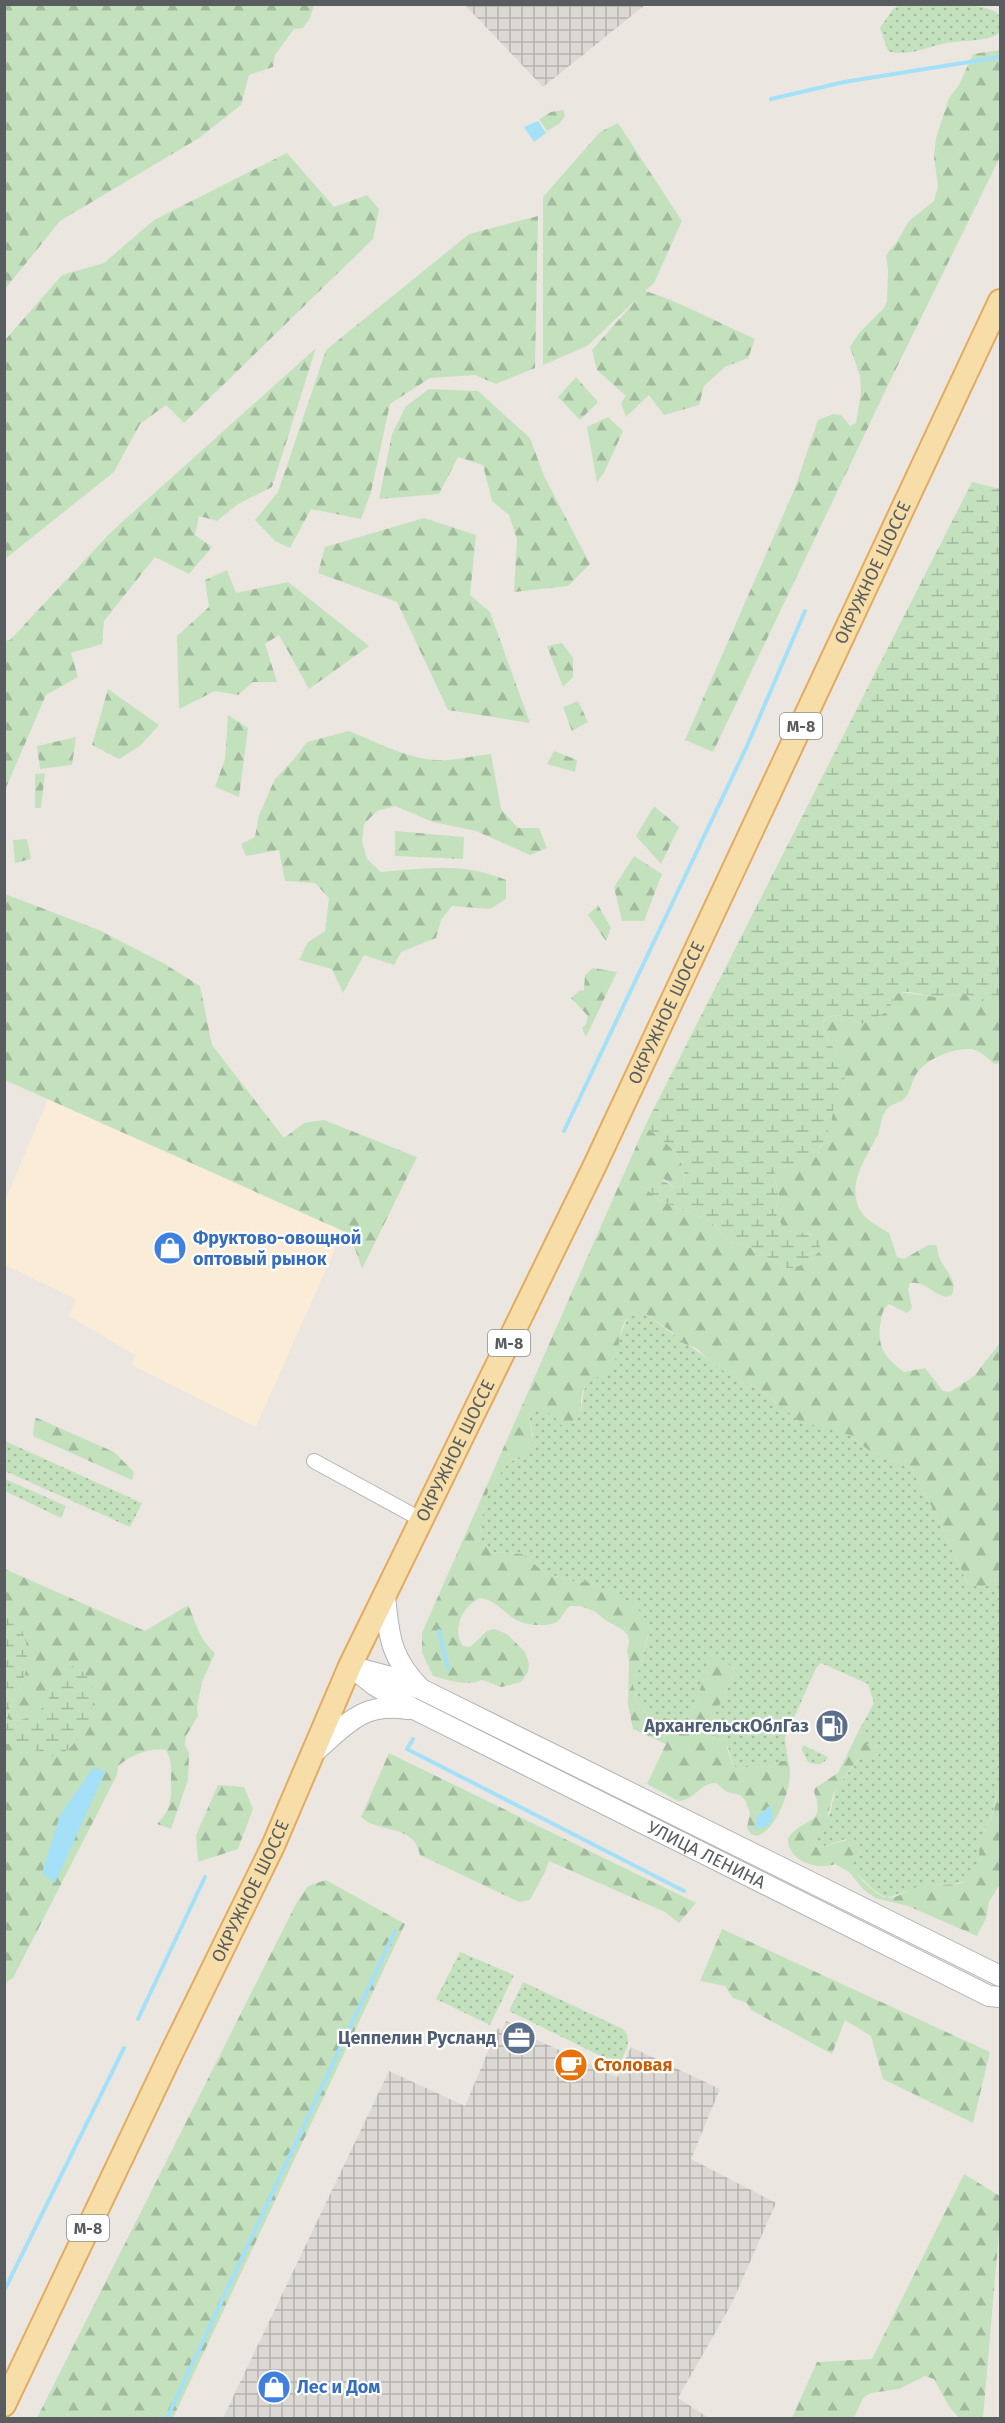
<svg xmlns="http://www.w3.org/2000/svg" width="1005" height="2423" viewBox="0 0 1005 2423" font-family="'Fira Sans',sans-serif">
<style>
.commercial{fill:#faecd6}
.industrial{fill:url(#industrial-grid)}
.grass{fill:url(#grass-dots)}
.forest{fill:url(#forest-firs)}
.wetland{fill:url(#wetland-marsh)}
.water{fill:#a4e0f7}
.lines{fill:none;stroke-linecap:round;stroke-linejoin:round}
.stream{stroke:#a4e0f7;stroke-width:4}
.minor-casing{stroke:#b1b4b7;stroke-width:16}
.secondary-casing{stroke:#b0b4b7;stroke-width:22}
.primary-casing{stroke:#e4aa60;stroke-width:26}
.minor{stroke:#fff;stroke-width:14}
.secondary{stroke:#fff;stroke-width:20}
.primary{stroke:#f7dea9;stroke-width:22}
.labels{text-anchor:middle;stroke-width:4.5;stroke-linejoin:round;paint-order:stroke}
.shield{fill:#fff;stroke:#8b8e90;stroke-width:1.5}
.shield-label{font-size:16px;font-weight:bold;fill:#595d60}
.street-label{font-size:18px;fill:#595d60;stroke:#fff}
.shop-label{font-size:18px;font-weight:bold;fill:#366cbe;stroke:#fff;text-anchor:start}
.service-label{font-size:18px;font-weight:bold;fill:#4e5e75;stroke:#fff;text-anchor:end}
.food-label{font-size:18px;font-weight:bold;fill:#c56008;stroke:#fff;text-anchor:start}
</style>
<defs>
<pattern id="industrial-grid" width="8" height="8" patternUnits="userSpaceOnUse" patternTransform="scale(1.5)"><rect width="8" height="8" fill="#dcd9d5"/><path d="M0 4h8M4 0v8" fill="none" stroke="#b5b3b0"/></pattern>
<pattern id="grass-dots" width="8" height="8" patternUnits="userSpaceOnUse" patternTransform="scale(1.5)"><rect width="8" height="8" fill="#c4e1be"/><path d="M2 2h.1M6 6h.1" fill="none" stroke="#a2ba9e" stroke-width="1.8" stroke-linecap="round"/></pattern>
<pattern id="forest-firs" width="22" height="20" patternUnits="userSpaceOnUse" patternTransform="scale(1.5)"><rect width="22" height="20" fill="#c4e1be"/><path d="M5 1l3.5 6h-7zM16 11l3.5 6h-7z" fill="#a2ba9e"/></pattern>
<pattern id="wetland-marsh" width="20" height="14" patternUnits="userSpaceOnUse" patternTransform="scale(1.5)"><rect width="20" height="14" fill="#c4e1be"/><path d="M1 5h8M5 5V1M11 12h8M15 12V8" fill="none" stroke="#a2ba9e"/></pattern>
</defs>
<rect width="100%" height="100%" fill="#ebe7e0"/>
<path class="commercial" d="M48,1099l295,132 -87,196 -125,-62 4,-10 -66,-39 7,-17 -71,-34v-64z"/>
<g class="industrial">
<path d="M465,5h180l-102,82z"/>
<path d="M506,2021l9,4 -2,4 105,48 13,-30 89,42 -29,70 85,44 -44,100 -54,95 31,20h-486l166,-347 76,35 33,-78 4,2z"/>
</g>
<g class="grass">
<path d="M899,5c22,-1 85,-5 99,9 3,4 3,9 2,14 0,5 -2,7 -8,9 -16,5 -34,3 -50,7 -17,4 -37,13 -54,7l-8,-23 13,-19z"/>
<path d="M641,1311l99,71 14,3 22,18 74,32 22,18 39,15 24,45 33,71 14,3 18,-8v208l-3,6 -5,22 -10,22 -3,25 -6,14 -6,5 -18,4 -21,-1 -41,14 -12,-7 -25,-24 -4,-28 -28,9 -5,-8 17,-27 6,-25 24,-30h13l-10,-18v-6l-4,-4 15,-27 -6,-19 -47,-21 -5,5 -31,70 3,23h-7l-13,6 -15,-1 -15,3 -5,-4 -5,-18 -22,-14 30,-62 -23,-19 -26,76 -12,-7 -28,-8 -9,-9 -5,-19 1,-6 8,-17 6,-26 -35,-42 -24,-12 -16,-1 -28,-8 -23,-19 -29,-2 -10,-9 -2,-6 2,-32 7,-18 20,-26 7,-1 16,-24 -4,-23 11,-5 30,15c17,-12 9,-21 16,-38l31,-31 2,-16 10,-23z"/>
<path d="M5,1441l137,62 -12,24 -125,-56z"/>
<path d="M5,1479l61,27 -5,12 -56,-27z"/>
<path d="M803,1745l25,12c-5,9 -12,8 -20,5l-6,-12z"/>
<path d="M460,1952l54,23 -24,50 -54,-26z"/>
<path d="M523,1982l100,47c11,11 1,24 -4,36l-110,-54z"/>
</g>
<g class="forest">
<path d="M4,5l1,-1 309,1 -4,13 -7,10 -9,1 -19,26 -2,12 -24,8 -8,30 -42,33 -139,83 -55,68z"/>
<path d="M1000,50v107l-110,224 -177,371 -28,-12 110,-252 23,-68 15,-6 8,1 9,11 6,-3 5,-31 -1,-16 -10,-29 9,-14 25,-25 3,-7 1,-31 -2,-15 10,-12 13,-22 25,-20 4,-15 -4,-29 2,-19 13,-40 10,-13 14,-31z"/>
<path d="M563,110l2,6 -5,7 -13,8 -8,-12 12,-7z"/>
<path d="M618,123l64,98 -28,62 -9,8c38,12 74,32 110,48l-7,19 -23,9 -21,19 -5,19 -35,10 -15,-20 -23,22 -5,-14 5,-7 -29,-26 -5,-20 46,-52 -51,48 -44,19v-168l57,-65z"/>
<path d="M287,153l47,54 33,-12 12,14 -6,30 -189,184 -18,-18 -26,19 -26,48 -109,87v-219l57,-65 42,-12 50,-43z"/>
<path d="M538,216l-3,152 -39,16 -21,-9 -45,3 -40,26 -19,88 -10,27 -50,-10 -21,39 -15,-7 -20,-21 23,-28 48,-142 143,-116z"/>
<path d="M316,348l-44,139 -34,17 -21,17 -18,-5 -4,19 17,12 -23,27 -34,-17 -51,64 -2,23 -31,9 7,24 -32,18 -41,95v-149l5,-1 101,-108z"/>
<path d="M576,377l22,25 -18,18 -22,-23z"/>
<path d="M429,389l49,2 52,47 14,38 46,88 -22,22 -54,6 3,-53 -8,-24 -17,-14 -9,-36 -25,-8 -19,37 -60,5 13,-65 14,-28z"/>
<path d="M608,417l15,14 -19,42 -7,9 -10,-55z"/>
<path d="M424,518l52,17 -6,60 20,17 40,111 -82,-13 -51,-108 -79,-29 7,-26z"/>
<path d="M227,570l9,23 52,-11 81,64 -60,43 -30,-54 -14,9 12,38h-24l-15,13 -23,-4 -36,18 -2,-73 32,-29 -4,-27z"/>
<path d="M562,643l11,15v19l-10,10 -16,-41z"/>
<path d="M108,689l51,36 -19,21 -21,13 -27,-14z"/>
<path d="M578,701l10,21 -16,9 -9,-24z"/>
<path d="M228,715l20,13 -9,69 -24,-10 10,-28z"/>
<path d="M349,731c30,12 66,32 99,29 15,-1 29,-5 43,-6l10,55 17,19h21l8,20 -17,7 -54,-24 -43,-9 -38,-16 -18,5 -13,13 -2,17 5,18 14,13c44,-4 84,-10 125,8v19l-16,10 -38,-3 -11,14 -5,18 -35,14 -7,13 -30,-10 -21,38 -11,-24 -33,-9 9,-18 17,-11 4,-33 -14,-15 -30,-2 -6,-31 -33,6 -5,-12 14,-7 4,-22 16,-36 19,-20 13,-17z"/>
<path d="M76,737l-4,28 -32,4 -3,-23z"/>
<path d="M554,751l23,9 -2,12 -28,-8z"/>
<path d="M45,773l-4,35h-6v-34z"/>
<path d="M654,806l25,21 -18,37 -25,-28z"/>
<path d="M395,831l69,6 -1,22 -68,-3z"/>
<path d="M27,839l4,20 -16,4 -2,-23z"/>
<path d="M634,856l28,18 -18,47h-22l-8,-34z"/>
<path d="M5,894l94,36 64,33 37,23 12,59 72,93 20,-15 20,-3 93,37 -55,112 -12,-35 -345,-154z"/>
<path d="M598,905l13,23 -5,13 -18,-26z"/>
<path d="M593,968l24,4 -31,65 -4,-9 4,-4 2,-8 -17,-18 8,-7 5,-1 1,-15z"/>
<path d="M900,992l36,5 29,-3 19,8 16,3v58l-6,1c-6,-6 -15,-14 -23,-15 -19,-1 -46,10 -56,27 -4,7 -4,14 -9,21 -4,6 -14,6 -19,12 -6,7 -6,17 -9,25 -9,20 -26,41 -22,64 3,20 18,25 33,35l8,24 7,2 24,-14h8c2,5 2,10 4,14 6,13 18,21 12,36l-6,2c-14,-3 -20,-16 -36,-14l-2,6 4,19 -5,5 -18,-9c-6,5 -7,9 -8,16 -5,26 3,37 23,52l21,-4 18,23 7,1 24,-16 26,-33v236l-18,8 -14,-3 -33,-71 -24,-45 -39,-15 -22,-18 -51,-14 -45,-36 -14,-3 -23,-15 -21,-19 -13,-5 -11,-11 -31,-21c-27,5 -18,37 -28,54 -9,13 -19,11 -26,19 -13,17 4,31 -23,42l-6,-2 -3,-7 -15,-9 -11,5 4,29 -11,16 -12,3 -20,26 -7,18 -2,32 2,6 10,9 29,2 23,19 28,8 16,1 44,21 12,15 4,12 -7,32 -8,17 -1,6 5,19 9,9 28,8 12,7 26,-77 23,20 -30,62c23,4 20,15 27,32l5,4 15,-3 15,1 13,-6h7c8,18 -10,69 -31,75l-6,-2 -4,-6 3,-15 -5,-13 -5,-5 -13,-3 -11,-9c-17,0 -20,17 -38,18l-31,-17 19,-40 -33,-15 -5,-25 1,-44 -2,-9 2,-8 -1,-7 -5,-6 -18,-10 -11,-9 -14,-5h-10c-5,4 -8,11 -12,15 -8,7 -34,4 -42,-1 -13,-8 -20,-20 -36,-22 -17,8 -29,31 -17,48l7,1 17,-16 7,-2 13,5 18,18 4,12 -1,8 -7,10 -20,5 -19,-7c-15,7 -34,0 -49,-4l-11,-23v-20l223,-507c19,15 47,33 37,62h-7l-11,-9 -20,8 15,13 51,21 18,19 23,8 36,20 24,-34 -26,-3 -10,-19 4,-15 -5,-21 1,-8 22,-3 24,-18 13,-43v-8c2,-4 7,-8 9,-12 10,-22 -21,-41 -20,-62 15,-13 24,-4 39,2l26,-13 6,-15z"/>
<path d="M35,1417l79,35 20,20 -2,8 -99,-44z"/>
<path d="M5,1569l140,62 43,-26c10,21 9,31 27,48l-13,29 -5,24 1,10 -12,20 -1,9 4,8 -1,27 -17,49 -14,-5c12,-13 14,-19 14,-36 -1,-15 3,-24 -5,-38 -16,-3 -37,6 -48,16l-1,9 -104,203 -8,5v-239c17,-4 28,2 42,10l38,-26 8,-31 -34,-19c-9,18 -12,32 -33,40 -8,3 -11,4 -19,1 2,-11 7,-17 11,-26 14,-31 13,-62 -13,-85z"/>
<path d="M859,1730l4,4v6l4,5 8,-1 4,5v6l-6,3h-13c-4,4 -25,30 -26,35 -8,22 -3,28 -21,47l5,8 36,-10 3,12 -8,10c2,10 26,36 38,38 10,1 27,-12 39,-14 15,-1 37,6 47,-10 8,-11 5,-23 8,-35 3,-9 9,-17 12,-26 3,-9 2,-17 7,-26v97l-11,18 -3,16 -9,18 -69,-30 -33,-8 -12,-9 -14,-17 -14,-8c-18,7 -48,-3 -47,-26 15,-21 39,-12 26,-46l1,-4 23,-15z"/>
<path d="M389,1753l307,150 -17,20 -14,-11 -116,-51 -4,11 -15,28 -11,2 -99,-47c-1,-4 -3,-10 -6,-14 -13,-15 -38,-10 -53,-24z"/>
<path d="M218,1785l26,2 9,22 -15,40 -40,13 -2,-27z"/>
<path d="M326,1880l79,44 -232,494h-136l260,-516 11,-16z"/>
<path d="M722,1929l268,123 -17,71 -90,-44 -12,-43 -26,-16 -13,34 -81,-44 -4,-7 -14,-5 -8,-12 -25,-5z"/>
<path d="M964,2174l36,22v25l-17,197h-24l-9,-10 -16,-29 -9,-3 -26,13 -28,4 -8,5 -9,20h-62l25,-56 55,-3z"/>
</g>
<g class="wetland">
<path d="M972,482l28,7v516h-9l-26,-11 -29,3 -27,-5h-9l-6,4 -5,15 -27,13c-15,-6 -24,-15 -39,-3 -2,23 31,40 20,63 -2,4 -7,8 -9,12 1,25 -10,58 -35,68 -7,3 -16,2 -23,4l-2,8 5,21 -4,15 10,19 20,2 13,4 2,7 -1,8c-8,8 -20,17 -32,16l-36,-20 -23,-8 -18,-19 -51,-21 -15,-13 2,-6 12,-4 17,11h7c11,-29 -19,-47 -37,-62z"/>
<path d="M5,1608c26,23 28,54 13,85 -4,10 -10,15 -11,26 8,3 11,2 19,-1 32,-12 21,-39 47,-52 40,17 14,78 -17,91 -19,-5 -30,-18 -51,-13z"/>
</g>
<g class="water">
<path d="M538,121l8,12 -12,9 -10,-15z"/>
<path d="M94,1767l11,5 -50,111 -13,-10 18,-58z"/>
<path d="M768,1806l4,2v13l-8,7 -4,-2 -3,4 -2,-2 3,-14 5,-1z"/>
</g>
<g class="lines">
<g class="stream">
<path d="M771,99l73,-17 156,-25"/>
<path d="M564,1131l183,-385 58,-135"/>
<path d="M439,1631l9,37"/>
<path d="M413,1739l-6,10 277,142"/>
<path d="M138,2019l67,-142"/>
<path d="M4,2291l120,-243"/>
<path d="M167,2418l228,-487"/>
</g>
<defs>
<path id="minor" d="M314,1461l108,59"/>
<g id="secondary">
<path d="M385,1596c4,40 5,62 36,93"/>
<path id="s1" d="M350,1666l24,19 40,24 575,287 11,1"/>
<path d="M360,1669l27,7 36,14 577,286"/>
<path d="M313,1753c34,-28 47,-51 95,-44"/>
</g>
<g id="primary">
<path id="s2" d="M4,2405l168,-353 101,-206 77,-180 245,-501 405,-864"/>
</g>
</defs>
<use href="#minor" class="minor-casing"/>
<use href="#secondary" class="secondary-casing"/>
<use href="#primary" class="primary-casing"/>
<use href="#minor" class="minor"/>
<use href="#secondary" class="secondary"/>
<use href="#primary" class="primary"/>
</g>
<defs>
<symbol id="shop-disc" viewBox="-11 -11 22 22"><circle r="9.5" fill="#3f7fe0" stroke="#fff"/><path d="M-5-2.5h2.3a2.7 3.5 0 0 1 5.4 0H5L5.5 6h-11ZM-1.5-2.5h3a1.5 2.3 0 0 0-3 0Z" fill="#fff"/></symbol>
<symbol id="fuel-disc" viewBox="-11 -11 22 22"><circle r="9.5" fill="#5c6f8a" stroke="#fff"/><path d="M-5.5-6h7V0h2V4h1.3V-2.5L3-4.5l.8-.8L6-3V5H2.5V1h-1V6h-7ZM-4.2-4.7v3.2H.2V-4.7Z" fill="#fff"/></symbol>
<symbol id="office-disc" viewBox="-11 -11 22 22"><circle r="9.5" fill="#5c6f8a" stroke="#fff"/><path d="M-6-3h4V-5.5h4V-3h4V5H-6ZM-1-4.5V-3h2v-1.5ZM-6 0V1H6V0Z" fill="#fff"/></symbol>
<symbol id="cafe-disc" viewBox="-11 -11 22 22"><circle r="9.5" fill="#e8710a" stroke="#fff"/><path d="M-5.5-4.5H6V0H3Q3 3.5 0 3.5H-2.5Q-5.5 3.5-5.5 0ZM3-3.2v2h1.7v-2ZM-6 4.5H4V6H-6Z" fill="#fff"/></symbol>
</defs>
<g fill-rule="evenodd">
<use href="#shop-disc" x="151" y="1229" width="38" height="38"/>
<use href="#fuel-disc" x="813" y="1707" width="38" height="38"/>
<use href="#office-disc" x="500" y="2019" width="38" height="38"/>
<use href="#cafe-disc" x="552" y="2046" width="38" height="38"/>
<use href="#shop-disc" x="255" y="2368" width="38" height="38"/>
</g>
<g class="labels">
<g class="shield">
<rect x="780" y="713" width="42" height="26" rx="4.5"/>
<rect x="488" y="1330" width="42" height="26" rx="4.5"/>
<rect x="67" y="2215" width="42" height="26" rx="4.5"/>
</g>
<g class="shield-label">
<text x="801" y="732">М-8</text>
<text x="509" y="1349">М-8</text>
<text x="88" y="2234">М-8</text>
</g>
<g class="street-label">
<text dy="6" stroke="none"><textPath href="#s2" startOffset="2028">ОКРУЖНОЕ ШОССЕ</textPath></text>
<text dy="6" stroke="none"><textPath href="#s2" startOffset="1542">ОКРУЖНОЕ ШОССЕ</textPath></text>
<text dy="6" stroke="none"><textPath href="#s2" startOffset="1056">ОКРУЖНОЕ ШОССЕ</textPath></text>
<text dy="6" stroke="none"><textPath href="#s1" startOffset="404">УЛИЦА ЛЕНИНА</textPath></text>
<text dy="6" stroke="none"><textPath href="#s2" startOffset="570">ОКРУЖНОЕ ШОССЕ</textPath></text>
</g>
<g class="shop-label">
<text x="193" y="1244">Фруктово-овощной<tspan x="193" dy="21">оптовый рынок</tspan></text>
<text x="297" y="2393">Лес и Дом</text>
</g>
<g class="service-label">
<text x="809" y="1732">АрхангельскОблГаз</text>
<text x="496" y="2044">Цеппелин Русланд</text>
</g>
<g class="food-label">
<text x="594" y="2071">Столовая</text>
</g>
</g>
<rect width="1005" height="2423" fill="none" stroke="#595d60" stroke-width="12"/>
</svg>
